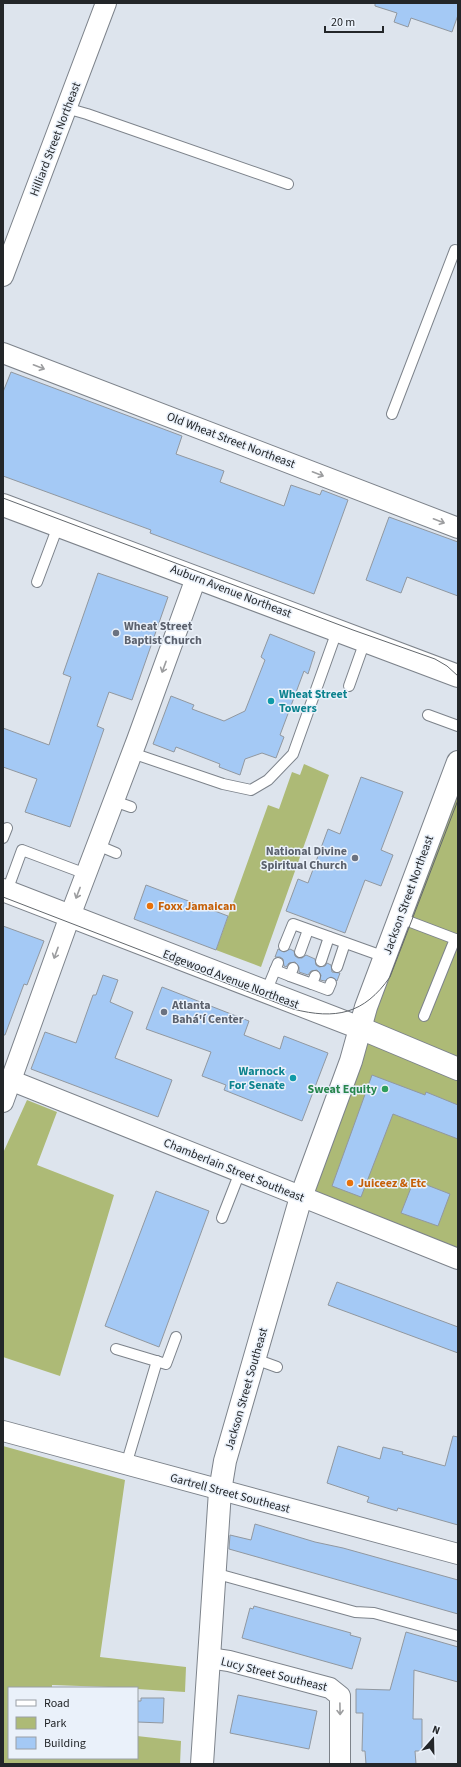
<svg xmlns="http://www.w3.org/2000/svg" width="461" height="1767" viewBox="0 0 461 1767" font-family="'Source Sans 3',sans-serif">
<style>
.green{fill:#adba76}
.building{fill:#a4c9f5;stroke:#9198a0}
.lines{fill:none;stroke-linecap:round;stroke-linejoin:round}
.lane-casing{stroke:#7d838b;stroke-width:12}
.street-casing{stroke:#7d838b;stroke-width:22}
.secondary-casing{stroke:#7d838b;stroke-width:24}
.lane{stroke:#fff;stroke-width:10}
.street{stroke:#fff;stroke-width:20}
.secondary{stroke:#fff;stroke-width:22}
.tram{stroke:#63686d;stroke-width:1}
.oneway{stroke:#9c9d9f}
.worship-dot{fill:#6b7280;stroke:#eaf1fa;stroke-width:1.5}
.culture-dot{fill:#0f9aa8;stroke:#eaf1fa;stroke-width:1.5}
.food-dot{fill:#e8710a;stroke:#eaf1fa;stroke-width:1.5}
.leisure-dot{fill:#2e9e5b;stroke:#eaf1fa;stroke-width:1.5}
.labels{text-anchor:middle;stroke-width:3;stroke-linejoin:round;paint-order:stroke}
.street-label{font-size:12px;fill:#232629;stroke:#eaf1fa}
.worship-label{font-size:12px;font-weight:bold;fill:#5b616d;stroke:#eaf1fa;text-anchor:start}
.culture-label{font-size:12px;font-weight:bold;fill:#0d838f;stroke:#eaf1fa;text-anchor:start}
.food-label{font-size:12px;font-weight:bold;fill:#c56008;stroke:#eaf1fa;text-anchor:start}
.leisure-label{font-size:12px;font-weight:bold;fill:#27864d;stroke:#eaf1fa;text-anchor:end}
</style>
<rect width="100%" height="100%" fill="#dde4ed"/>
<g class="green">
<path d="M304,764l25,11 -68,192 -45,-17 52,-145 11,4 13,-37 8,3z"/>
<path d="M458,791v467l-157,-61z"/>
<path d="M27,1100l30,12 -20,53 77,30 -54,181 -57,-19v-204z"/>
<path d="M3,1446l122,34 -25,177 86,10 -1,25 -48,-3v-1l-85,-3v3h-43v70h128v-22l44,5 -1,23h-177z"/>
</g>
<g class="building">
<path d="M375,3h83v12l-6,17 -41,-14 -3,9 -14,-5 3,-9 -22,-7z"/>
<path d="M11,372l171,64 -6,18 48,17 -4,11 64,24 7,-21 29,10 2,-5 26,10 -34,94 -164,-61 1,-3 -148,-54v-84z"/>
<path d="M389,517l69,25v54l-51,-19 -6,16 -35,-13z"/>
<path d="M98,573l70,24 -36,103 -23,-8 -12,34 7,3 -34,98 -45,-15 12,-33 -34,-12v-39l46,17 22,-68 -8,-3z"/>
<path d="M270,634l45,18 -7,22 -4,-3 -24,64 4,2 -8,21 -14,-5 -17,6 -5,16 -21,-8 1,-3 -44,-17 -2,5 -21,-8 18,-48 23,9 -2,4 32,12 21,-10 20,-51 -4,-3z"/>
<path d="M361,777l42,15 -22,58 12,5 -12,31 -16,-6 -20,53 -59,-22 12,-32 10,4 20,-54 12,5z"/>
<path d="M146,885l82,31 -12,34 -82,-31z"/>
<path d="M3,926l41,15 -17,44 -3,-1 -19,51h-2z"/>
<path d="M278,949l6,3 6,-3 4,2 1,5 3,2h4l4,-3 9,4 1,6 3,2 6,-1 2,-3 4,2 1,7 8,1 -3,8 -6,-4 -6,4 -5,-1 1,-5 -4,-5 -6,1 -3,4 -9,-3v-5l-4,-5 -6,1 -3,4 -2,-1 -1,-7 -3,-2h-5z"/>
<path d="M103,975l15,5 -8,22 23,10 -18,46 57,22 -14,37 -127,-48 14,-37 31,11 17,-48h3z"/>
<path d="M162,987l87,34 -5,14 36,14 4,-13 44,17 -26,68 -78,-31 2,-5 -24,-9 9,-24 -65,-23z"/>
<path d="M372,1075l53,20 1,-3 32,13v34l-65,-25 -32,83 -29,-11z"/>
<path d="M414,1180l36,14 -12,32 -37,-13z"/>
<path d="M156,1191l53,20 -50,136 -54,-21z"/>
<path d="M337,1282l121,45v26l-130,-48z"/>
<path d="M453,1436l5,1v88l-60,-17 -1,3 -30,-9 2,-5 -42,-14 11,-37 42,13 3,-12 20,5 -1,2 43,12z"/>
<path d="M255,1524l60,18 28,6 115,32v34l-229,-65 1,-14 21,5z"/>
<path d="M254,1606l97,27 -1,2 11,3 -9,31 -110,-31 8,-30 3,1z"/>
<path d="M406,1632l52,15v35l-44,-12 -1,49h9v32h-7l1,13h-50l-1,-13h-3l1,-38h-7v-24l34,1z"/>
<path d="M238,1695l79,16 -8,38 -79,-16z"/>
<path d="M141,1698h23l-1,25 -26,-1v-21h4z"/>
</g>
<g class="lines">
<defs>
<g id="lane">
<path d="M66,108l21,6 201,70"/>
<path d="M392,414l63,-164"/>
<path d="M37,582l21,-56"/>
<path d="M349,686l16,-45"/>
<path d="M428,715l30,11"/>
<path d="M132,753l91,31 28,6 17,-10 25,-26 44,-123"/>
<path d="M114,801l17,6"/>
<path d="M3,838l4,-10"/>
<path d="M97,845l19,8"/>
<path d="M7,891l15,-41 64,24"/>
<path d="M400,918l58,22"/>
<path d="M284,946l9,-22 92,33"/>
<path d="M300,952l8,-22"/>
<path d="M321,961l8,-24"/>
<path d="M337,967l8,-24"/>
<path d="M275,970l15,6 3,-8"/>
<path d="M290,976l22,8 3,-8"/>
<path d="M312,984l16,6 3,-7"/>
<path d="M266,992l12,-29"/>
<path d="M424,1016l31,-77"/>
<path d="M222,1218l18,-46"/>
<path d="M116,1349l50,15 10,-27"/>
<path d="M255,1359l22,8"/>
<path d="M126,1465l31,-104"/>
<path d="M214,1573l141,39 19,1 84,23"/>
</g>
<g id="street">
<path d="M3,276l103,-273"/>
<path d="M3,353l455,175"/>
<path d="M10,1080l448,179"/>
<path d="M3,1102l67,-186 67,-176 59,-162"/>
<path d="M3,1431l455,123"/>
<path d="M209,1658l20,3 101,27 10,8v68"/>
</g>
<g id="secondary">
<path d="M3,505l455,171"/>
<path d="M3,890l357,138 98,41"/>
<path d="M202,1764l18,-273 5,-30 76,-264 50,-136 15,-54 92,-245"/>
</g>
</defs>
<use href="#lane" class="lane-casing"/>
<use href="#street" class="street-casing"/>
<use href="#secondary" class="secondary-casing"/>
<use href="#lane" class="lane"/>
<use href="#street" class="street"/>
<use href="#secondary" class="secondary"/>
<g class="tram">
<path d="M3,498l350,132 82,29 12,7 11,10"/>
<path d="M3,897l290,112c43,11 71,5 97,-32l68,-177"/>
</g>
</g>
<defs><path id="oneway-shaft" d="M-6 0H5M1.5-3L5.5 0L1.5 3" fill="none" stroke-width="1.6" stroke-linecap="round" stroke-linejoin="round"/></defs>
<g class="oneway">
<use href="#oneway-shaft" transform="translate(39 367) rotate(21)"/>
<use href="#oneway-shaft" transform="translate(318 474) rotate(21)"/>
<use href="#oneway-shaft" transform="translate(439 521) rotate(21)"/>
<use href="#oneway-shaft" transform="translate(164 667) rotate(110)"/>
<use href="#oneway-shaft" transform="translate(78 893) rotate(111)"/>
<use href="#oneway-shaft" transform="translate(56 953) rotate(110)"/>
<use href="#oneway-shaft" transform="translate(340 1709) rotate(89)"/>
</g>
<g class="worship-dot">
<circle cx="116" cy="633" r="4"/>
<circle cx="355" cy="858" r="4"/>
<circle cx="164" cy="1012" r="4"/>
</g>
<g class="culture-dot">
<circle cx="271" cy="701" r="4"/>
<circle cx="293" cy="1078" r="4"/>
</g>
<g class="food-dot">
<circle cx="150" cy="906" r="4"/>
<circle cx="350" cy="1183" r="4"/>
</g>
<circle class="leisure-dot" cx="385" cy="1089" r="4"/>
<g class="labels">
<g class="street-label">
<text transform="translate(55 139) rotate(-69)" y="4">Hilliard Street Northeast</text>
<text transform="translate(231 440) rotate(21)" y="4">Old Wheat Street Northeast</text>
<text transform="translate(231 591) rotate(21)" y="4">Auburn Avenue Northeast</text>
<text transform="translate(408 895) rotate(-70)" y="4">Jackson Street Northeast</text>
<text transform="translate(231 979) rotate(21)" y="4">Edgewood Avenue Northeast</text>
<text transform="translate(234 1170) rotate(22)" y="4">Chamberlain Street Southeast</text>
<text transform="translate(246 1389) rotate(-74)" y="4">Jackson Street Southeast</text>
<text transform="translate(230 1493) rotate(15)" y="4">Gartrell Street Southeast</text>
<text transform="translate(274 1674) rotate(14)" y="4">Lucy Street Southeast</text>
</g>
<g class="worship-label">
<text x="124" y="630">Wheat Street<tspan x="124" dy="14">Baptist Church</tspan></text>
<text x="347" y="855" text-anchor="end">National Divine<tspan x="347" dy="14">Spiritual Church</tspan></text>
<text x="172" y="1009">Atlanta<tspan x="172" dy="14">Bahá'í Center</tspan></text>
</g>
<g class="culture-label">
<text x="279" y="698">Wheat Street<tspan x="279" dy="14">Towers</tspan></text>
<text x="285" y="1075" text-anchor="end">Warnock<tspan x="285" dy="14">For Senate</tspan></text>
</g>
<g class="food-label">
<text x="158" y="910">Foxx Jamaican</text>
<text x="358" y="1187">Juiceez &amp; Etc</text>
</g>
<g class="leisure-label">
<text x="377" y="1093">Sweat Equity</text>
</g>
</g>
<rect width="461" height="1767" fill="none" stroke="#232629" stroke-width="8"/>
<rect x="8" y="1687" width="130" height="72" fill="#eaf1fa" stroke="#9aa0a6"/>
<rect x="16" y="1700" width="20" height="6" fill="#ffffff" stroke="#9aa0a6"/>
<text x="44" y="1707" font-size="12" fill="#232629">Road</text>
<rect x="16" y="1717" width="20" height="12" fill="#adba76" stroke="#9aa0a6"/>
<text x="44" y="1727" font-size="12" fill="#232629">Park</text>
<rect x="16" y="1737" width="20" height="12" fill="#a4c9f5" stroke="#9aa0a6"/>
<text x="44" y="1747" font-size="12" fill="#232629">Building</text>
<g transform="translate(433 1739) rotate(20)" stroke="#eaf1fa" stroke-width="3" paint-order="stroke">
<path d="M0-3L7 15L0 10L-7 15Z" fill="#232629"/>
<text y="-6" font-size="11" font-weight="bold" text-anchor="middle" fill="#232629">N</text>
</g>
<path d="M325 26v6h58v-6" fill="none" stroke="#232629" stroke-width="2"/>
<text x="331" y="26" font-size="12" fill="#232629" stroke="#eaf1fa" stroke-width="3" paint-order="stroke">20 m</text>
</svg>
